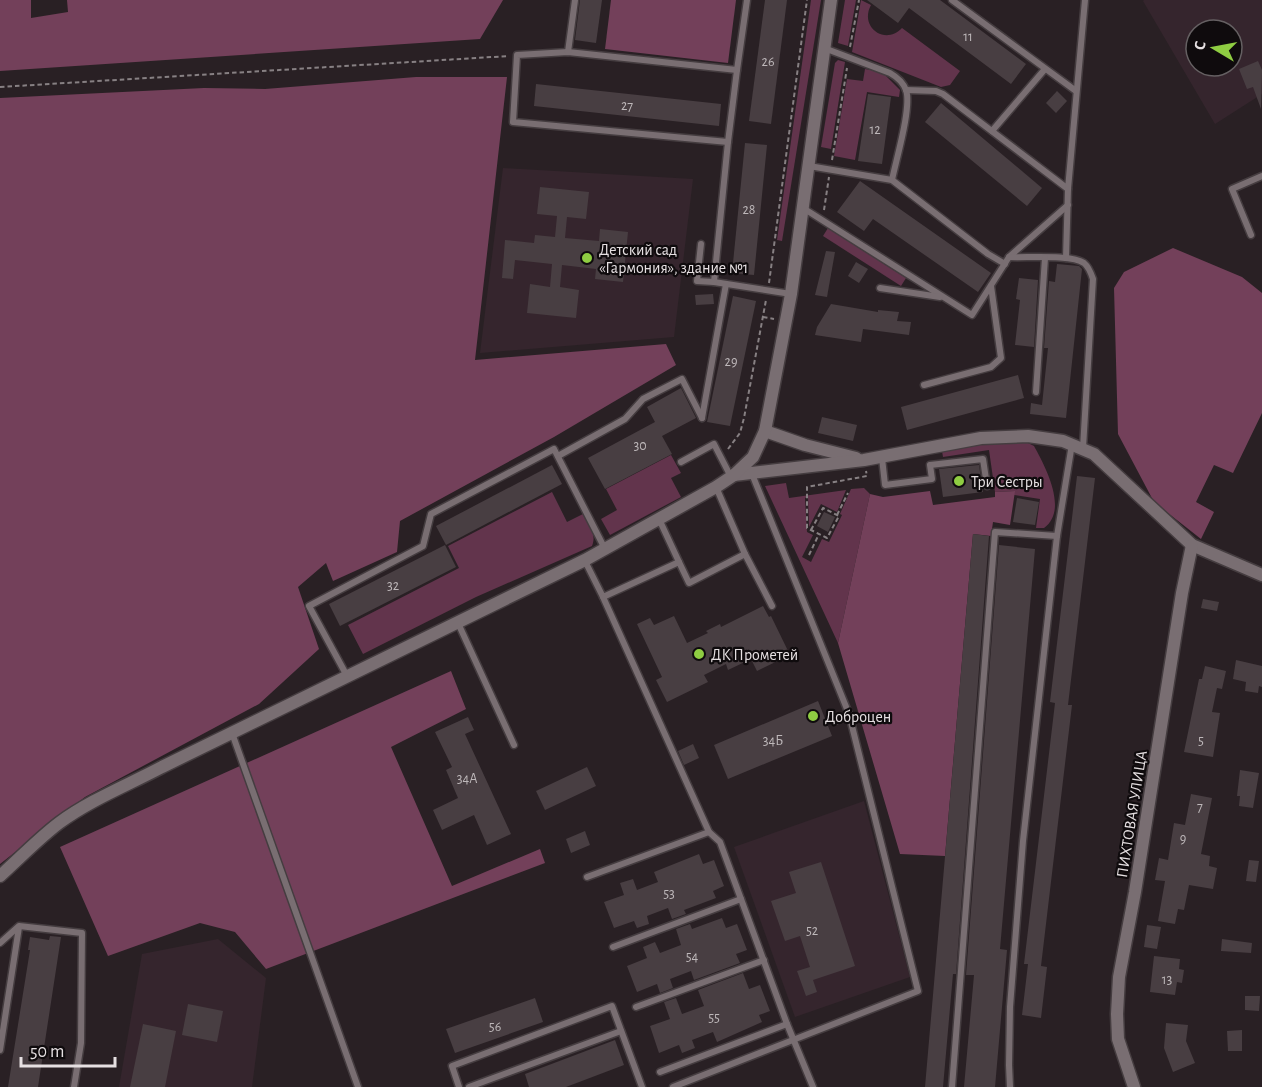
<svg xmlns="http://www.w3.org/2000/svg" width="1262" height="1087" viewBox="0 0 1262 1087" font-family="'Alegreya Sans',sans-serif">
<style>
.built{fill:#35252d;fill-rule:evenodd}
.green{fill:#62344c}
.forest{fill:#73405a}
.building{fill:#483e42}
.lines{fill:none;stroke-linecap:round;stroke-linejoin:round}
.lane-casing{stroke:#453d40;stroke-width:9}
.street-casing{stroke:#453d40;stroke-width:15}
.path{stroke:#878083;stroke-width:2;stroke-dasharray:4.5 3;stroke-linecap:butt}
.lane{stroke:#796e72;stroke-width:6}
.street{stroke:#796e72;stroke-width:12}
.poi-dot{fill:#8fcd42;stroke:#0f0b0d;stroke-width:2}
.labels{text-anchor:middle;stroke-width:4.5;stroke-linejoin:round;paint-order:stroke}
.number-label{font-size:14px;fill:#beb8ba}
.poi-label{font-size:16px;fill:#e6e0e2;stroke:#0f0b0d;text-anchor:start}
.street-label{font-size:16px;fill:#e6e0e2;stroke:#0f0b0d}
</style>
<rect width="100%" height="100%" fill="#292024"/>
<g class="built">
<path d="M1144,0h118v94l-47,30 -72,-123zM1196,30h36v36h-36z"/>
<path d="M503,168l190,11 -19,158 -194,16z"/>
<path d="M864,801l46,176 -115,40 -61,-170z"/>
<path d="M218,939l48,39 -14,109h-133l23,-133z"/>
</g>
<g class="green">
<path d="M811,0h10l-39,241 -5,-1z"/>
<path d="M845,0h11l-8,46 -10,-3z"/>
<path d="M861,0l10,5c-12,22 14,41 31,23l58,43 -10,14 -9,2 -89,-35z"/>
<path d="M838,60l7,2 -14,87 -10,-2 14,-84z"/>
<path d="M865,69l17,3 18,18 -1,7 -32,-5 -12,68 -21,-4 13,-77 16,2z"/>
<path d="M828,228l78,50 -5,8 -78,-50z"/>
<path d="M1013,441l13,1 8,4c11,20 35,64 10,82h-8l4,-29 -26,-4v-4l-19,1 -6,-42 -46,7 -1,-6 55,-9z"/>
<path d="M671,455l10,18 -10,5 10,19 -71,38 -9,-16 16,-9 -11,-21z"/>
<path d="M786,483l3,15 57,-8 -9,22 -16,-8 -12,23 -1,-30 -3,1 2,34 6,3 -11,22 9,5 11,-23 7,3 13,-27 -2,-1 11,-25 13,-1 6,6 -32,149 -73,-157z"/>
<path d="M552,492l15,30 16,-8c6,10 14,20 9,32l-116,51 -113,57 -15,-29 111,-57 -11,-22z"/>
</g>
<g class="forest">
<path d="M0,0h31v18l37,-6 -1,-12h436l-23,39 -480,32z"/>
<path d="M611,0h125l-8,63 -123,-14z"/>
<path d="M416,77h91l-32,283 191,-16 10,21 -122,72 -154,84 -3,31 -64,29 -7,-18 -28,24 21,62 -60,55 -174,93 -85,67v-766l204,-10 61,1z"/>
<path d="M1173,248l69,29 20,16v120l-29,60 -19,-8 -18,37 18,10 -13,27 -47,-37 -36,-68 -4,-146 10,-16z"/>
<path d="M930,491l3,14 62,-8v-5l20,-1 -5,34 -17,-3 -2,14 -18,-2 -28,322 -45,-2 -62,-211 32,-149 13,3z"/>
<path d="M451,671l15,38 -75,38 61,139 88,-37 5,14 -279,106 -31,-37 -35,-9 -92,33 -48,-109z"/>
</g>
<g class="building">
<path d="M580,0h22l-6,43 -21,-3z"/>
<path d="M765,0h22l-16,124 -22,-3z"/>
<path d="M867,0h73l86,64 -15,20 -102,-76 -11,15z"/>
<path d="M1258,61l4,9 -1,39 -8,-22 -6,2 -8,-20z"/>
<path d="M536,84l185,20 -2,22 -185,-20z"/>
<path d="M1057,91l10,10 -11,12 -10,-10z"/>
<path d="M868,94l23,3 -9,67 -24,-3z"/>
<path d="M941,103l101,85 -15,18 -102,-84z"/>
<path d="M745,143l22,2 -13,130 -22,-2z"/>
<path d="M860,181l131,92 -13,19 -105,-73 -9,12 -27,-19z"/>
<path d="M540,187l49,5 -3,27 -19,-2 -2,21 34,3 1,-12 28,3 -5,50 -28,-3 1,-10 -34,-4 -2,22 19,3 -3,28 -49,-5 3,-29 20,3 2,-23 -37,-4 -2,19 -11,-1 3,-38 29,3 1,-8 20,2 2,-21 -20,-2z"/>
<path d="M826,251l9,1 -8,45 -12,-2z"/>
<path d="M856,262l12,7 -9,14 -11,-7z"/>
<path d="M1057,264l22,2 3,3 -16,149 -36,-4 1,-11 11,2 6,-57h-4l5,-67 6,1z"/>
<path d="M1019,278l19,2 -4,67 -19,-2 5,-45 -4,-1z"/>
<path d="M713,294l1,10 -18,1 -1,-10z"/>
<path d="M733,296l23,5 -26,125 -23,-4z"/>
<path d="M831,304l47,8v-2l21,2 -2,9 14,1 -2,13 -46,-6 -2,13 -46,-7 2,-8z"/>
<path d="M1018,375l6,23 -117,32 -6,-23z"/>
<path d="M681,388l15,30 -34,18 10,18 -67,35 -17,-31 67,-36 -8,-15z"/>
<path d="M822,417l35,8 -4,16 -35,-8z"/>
<path d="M552,465l10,19 -116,61 -10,-19z"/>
<path d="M979,465l4,27 -40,5 -4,-28z"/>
<path d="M1077,476l18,2 -27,227h4l-31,261 6,1 -6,51 -19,-3 6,-51h-4l31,-261 -5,-1z"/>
<path d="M1017,498l22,4 -4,23 -22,-3z"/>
<path d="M824,512l11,5 -7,15 -11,-6z"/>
<path d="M973,534l16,2 -33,438h-3l-10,113h-18z"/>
<path d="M445,545l11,22 -116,59 -11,-22z"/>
<path d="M999,545l36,4 -35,400 7,1 -12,137h-31l10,-112h-8z"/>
<path d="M1203,599l16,3 -2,9 -16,-3z"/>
<path d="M763,606l6,11 2,-1 19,39 -33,16 -6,-12 -23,11 -2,-6 -22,11 4,7 -41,20 -11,-22 6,-3 -25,-53 13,-6 4,7 20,-9 13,27 21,-10 -2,-2 14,-7 1,3z"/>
<path d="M1236,660l26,6v21l-3,-1 -1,7 -13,-2 1,-9 -13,-3z"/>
<path d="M1205,666l21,5 -4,18 -5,-1 -5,24 8,1 -7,44 -29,-5 15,-73h3z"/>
<path d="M818,701l14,35 -104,43 -14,-34z"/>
<path d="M468,717l6,13 -9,4 46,100 -24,11 -13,-30 -32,15 -9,-20 25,-12 -12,-28 6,-3 -17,-35z"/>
<path d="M693,744l6,14 -15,7 -6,-14z"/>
<path d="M587,767l9,19 -51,24 -9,-19z"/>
<path d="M1240,770l19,3 -6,35 -14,-2 1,-10h-3z"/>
<path d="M1191,794l21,4 -11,56 9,2 -1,10 8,2 -4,21 -24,-4 -5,25 -6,-1 -3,15 -17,-3 7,-40 -10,-1 4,-22 9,2 6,-37 11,2z"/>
<path d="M585,831l5,14 -19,8 -5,-14z"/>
<path d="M699,854l4,10 11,-4 10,26 -11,5 3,7 -32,12 2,4 -14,5 -4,-11 -21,8 2,8 -12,4 -3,-7 -20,7 -10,-26 20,-7 -4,-12 13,-4 4,11 21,-8 -4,-10z"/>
<path d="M1249,860l10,1 -3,21 -10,-1z"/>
<path d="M821,862l34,104 -42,14 4,12 -11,4 -9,-25 13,-4 -10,-31 -15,5 -14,-40 25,-8 -7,-21z"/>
<path d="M722,918l4,10 11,-4 10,26 -11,4 4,9 -46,17 -3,-9 -21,8 3,9 -13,5 -3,-9 -20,8 -10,-26 20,-8 -4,-11 12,-5 5,11 21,-8 -5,-16 14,-5 2,5z"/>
<path d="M1147,925l14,2 -4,22 -13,-2z"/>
<path d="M50,936l11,1 -23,150h-30l22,-137h-2l2,-13 19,3z"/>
<path d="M1222,939l30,4 -1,10 -30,-2z"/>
<path d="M1154,956l26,3 -1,10 5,1 -2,13 -5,-1 -2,13 -25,-3z"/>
<path d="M743,973l6,16 11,-4 10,26 -11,4 3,7 -45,20 -4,-10 -21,8 3,8 -13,5 -3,-8 -20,8 -9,-27 20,-7 -6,-17 12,-4 6,16 22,-8 -6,-16z"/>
<path d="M1245,996h15l-1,15 -14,-1z"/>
<path d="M535,998l8,24 -88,31 -9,-24z"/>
<path d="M188,1004l35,7 -6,31 -35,-7z"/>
<path d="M1166,1023l22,2 -2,16 9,22 -22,9 -9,-24z"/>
<path d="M143,1024l33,7 -11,56h-35z"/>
<path d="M1242,1030v21h-14l-1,-20z"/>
<path d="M615,1040l9,25 -58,22h-37l-4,-13z"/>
</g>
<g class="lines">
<defs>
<g id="lane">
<path d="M747,0l-10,70 -169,-18 -51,3 -4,67 215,20 -14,140 77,12"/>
<path d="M952,0l124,91"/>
<path d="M824,48l66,25c7,4 13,9 16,17 6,17 -10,70 -14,90"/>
<path d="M568,52l7,-52"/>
<path d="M906,90l30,1 7,3 125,95"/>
<path d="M992,131l53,-62"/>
<path d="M728,142l9,-72"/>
<path d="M809,166l83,14 96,74 17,10"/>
<path d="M803,208l169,107 37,-58 59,-52"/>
<path d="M1251,235l-19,-46 30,-13"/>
<path d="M701,244l-4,37 17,1"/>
<path d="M1009,257c16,1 63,-3 75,6 5,4 7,10 9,16l-10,169"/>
<path d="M1066,258l2,-69 17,-189"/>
<path d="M880,288l60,9"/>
<path d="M924,385l67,-18 10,-9 -10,-72"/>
<path d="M1036,392l9,-134"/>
<path d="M702,418l24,-134"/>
<path d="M558,456l67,-37 18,-20 39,-20 20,39"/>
<path d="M882,458l3,27 47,-6 -2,-14 53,-6 4,27"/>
<path d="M681,462l33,-18 17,33"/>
<path d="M752,474l97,240 -14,7"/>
<path d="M659,519l20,43"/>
<path d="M745,554l27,52"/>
<path d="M585,561l18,36 76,-35 10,21 56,-29 -29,-67"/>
<path d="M603,597l106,235 11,10 67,182 26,63"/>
<path d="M458,623l56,122"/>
<path d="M347,676l-38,-70 114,-60 8,-32 123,-65 51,100"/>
<path d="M232,733l126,354"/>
<path d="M587,877l122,-45"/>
<path d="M0,943l19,-17 63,7 -1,110 -7,44"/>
<path d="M613,947l128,-48"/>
<path d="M636,1007l128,-47"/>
<path d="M0,1050l19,-123"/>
<path d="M660,1072l127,-48"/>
<path d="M459,1087l-7,-21 160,-60 30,81"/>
<path d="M469,1087l152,-56"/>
<path d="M673,1087l245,-96 -69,-277"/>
<path d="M952,1087l43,-555 62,4"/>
<path d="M1010,1087l-1,-22 1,-58 13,-166 34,-305 15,-92"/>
</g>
<g id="street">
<path d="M765,431l40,14 51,13"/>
<path d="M734,475l130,-15 117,-22 47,-2 35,5 31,13 98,91 70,30"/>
<path d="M0,876c20,-18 38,-37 59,-53 31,-23 69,-38 103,-56l423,-207 131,-73 18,-12 19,-18 12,-26 26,-137 40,-294"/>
<path d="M1134,1087l-16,-48 -1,-25 2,-37 16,-85 47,-299 10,-48"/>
</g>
</defs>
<use href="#lane" class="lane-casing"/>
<use href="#street" class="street-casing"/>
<g class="path">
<path d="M850,47l9,-47"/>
<path d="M0,87l509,-31"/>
<path d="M832,160l15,-92"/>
<path d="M824,210l5,-33"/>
<path d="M769,283l38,-283"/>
<path d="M763,317l11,2"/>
<path d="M728,449l12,-16 4,-15 22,-118"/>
<path d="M837,515l11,-22"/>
<path d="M811,530l12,-22 16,8 -12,22 -20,-10v-41l60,-11 -1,-5"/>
<path d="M809,555l10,-21"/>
</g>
<use href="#lane" class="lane"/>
<use href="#street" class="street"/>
</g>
<g class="poi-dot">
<circle cx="587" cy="258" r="6"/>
<circle cx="959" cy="481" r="6"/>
<circle cx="699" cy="654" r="6"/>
<circle cx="813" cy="716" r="6"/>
</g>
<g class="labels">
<g class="number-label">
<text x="968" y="41">11</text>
<text x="768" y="66">26</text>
<text x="627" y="110">27</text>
<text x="875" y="134">12</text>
<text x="749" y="214">28</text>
<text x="731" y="366">29</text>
<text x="640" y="450">30</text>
<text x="393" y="590">32</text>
<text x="773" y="745">34Б</text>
<text x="1201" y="745">5</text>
<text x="467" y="783">34А</text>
<text x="1200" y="811">7</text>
<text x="1183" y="843">9</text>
<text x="669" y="898">53</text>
<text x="812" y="935">52</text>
<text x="692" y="961">54</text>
<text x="1167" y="984">13</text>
<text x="714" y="1022">55</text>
<text x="495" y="1031">56</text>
</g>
<g class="poi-label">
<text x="599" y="255">Детский сад<tspan x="599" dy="18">«Гармония», здание №1</tspan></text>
<text x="971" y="487">Три Сестры</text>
<text x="711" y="660">ДК Прометей</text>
<text x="825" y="722">Доброцен</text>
</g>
<g class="street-label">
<text transform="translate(1131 814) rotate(-81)" y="6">ПИХТОВАЯ УЛИЦА</text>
</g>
</g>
<g transform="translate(1214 48) rotate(280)"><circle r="28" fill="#0f0b0d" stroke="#656062" stroke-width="1.5"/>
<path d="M0-4.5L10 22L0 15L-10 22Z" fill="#8fcd42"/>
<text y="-9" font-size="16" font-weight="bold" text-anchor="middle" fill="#e6e0e2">С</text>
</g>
<path d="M21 1057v9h94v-9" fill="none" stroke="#e6e0e2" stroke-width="3"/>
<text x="30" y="1057" font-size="18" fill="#e6e0e2" stroke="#0f0b0d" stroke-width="4.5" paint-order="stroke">50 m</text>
</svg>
